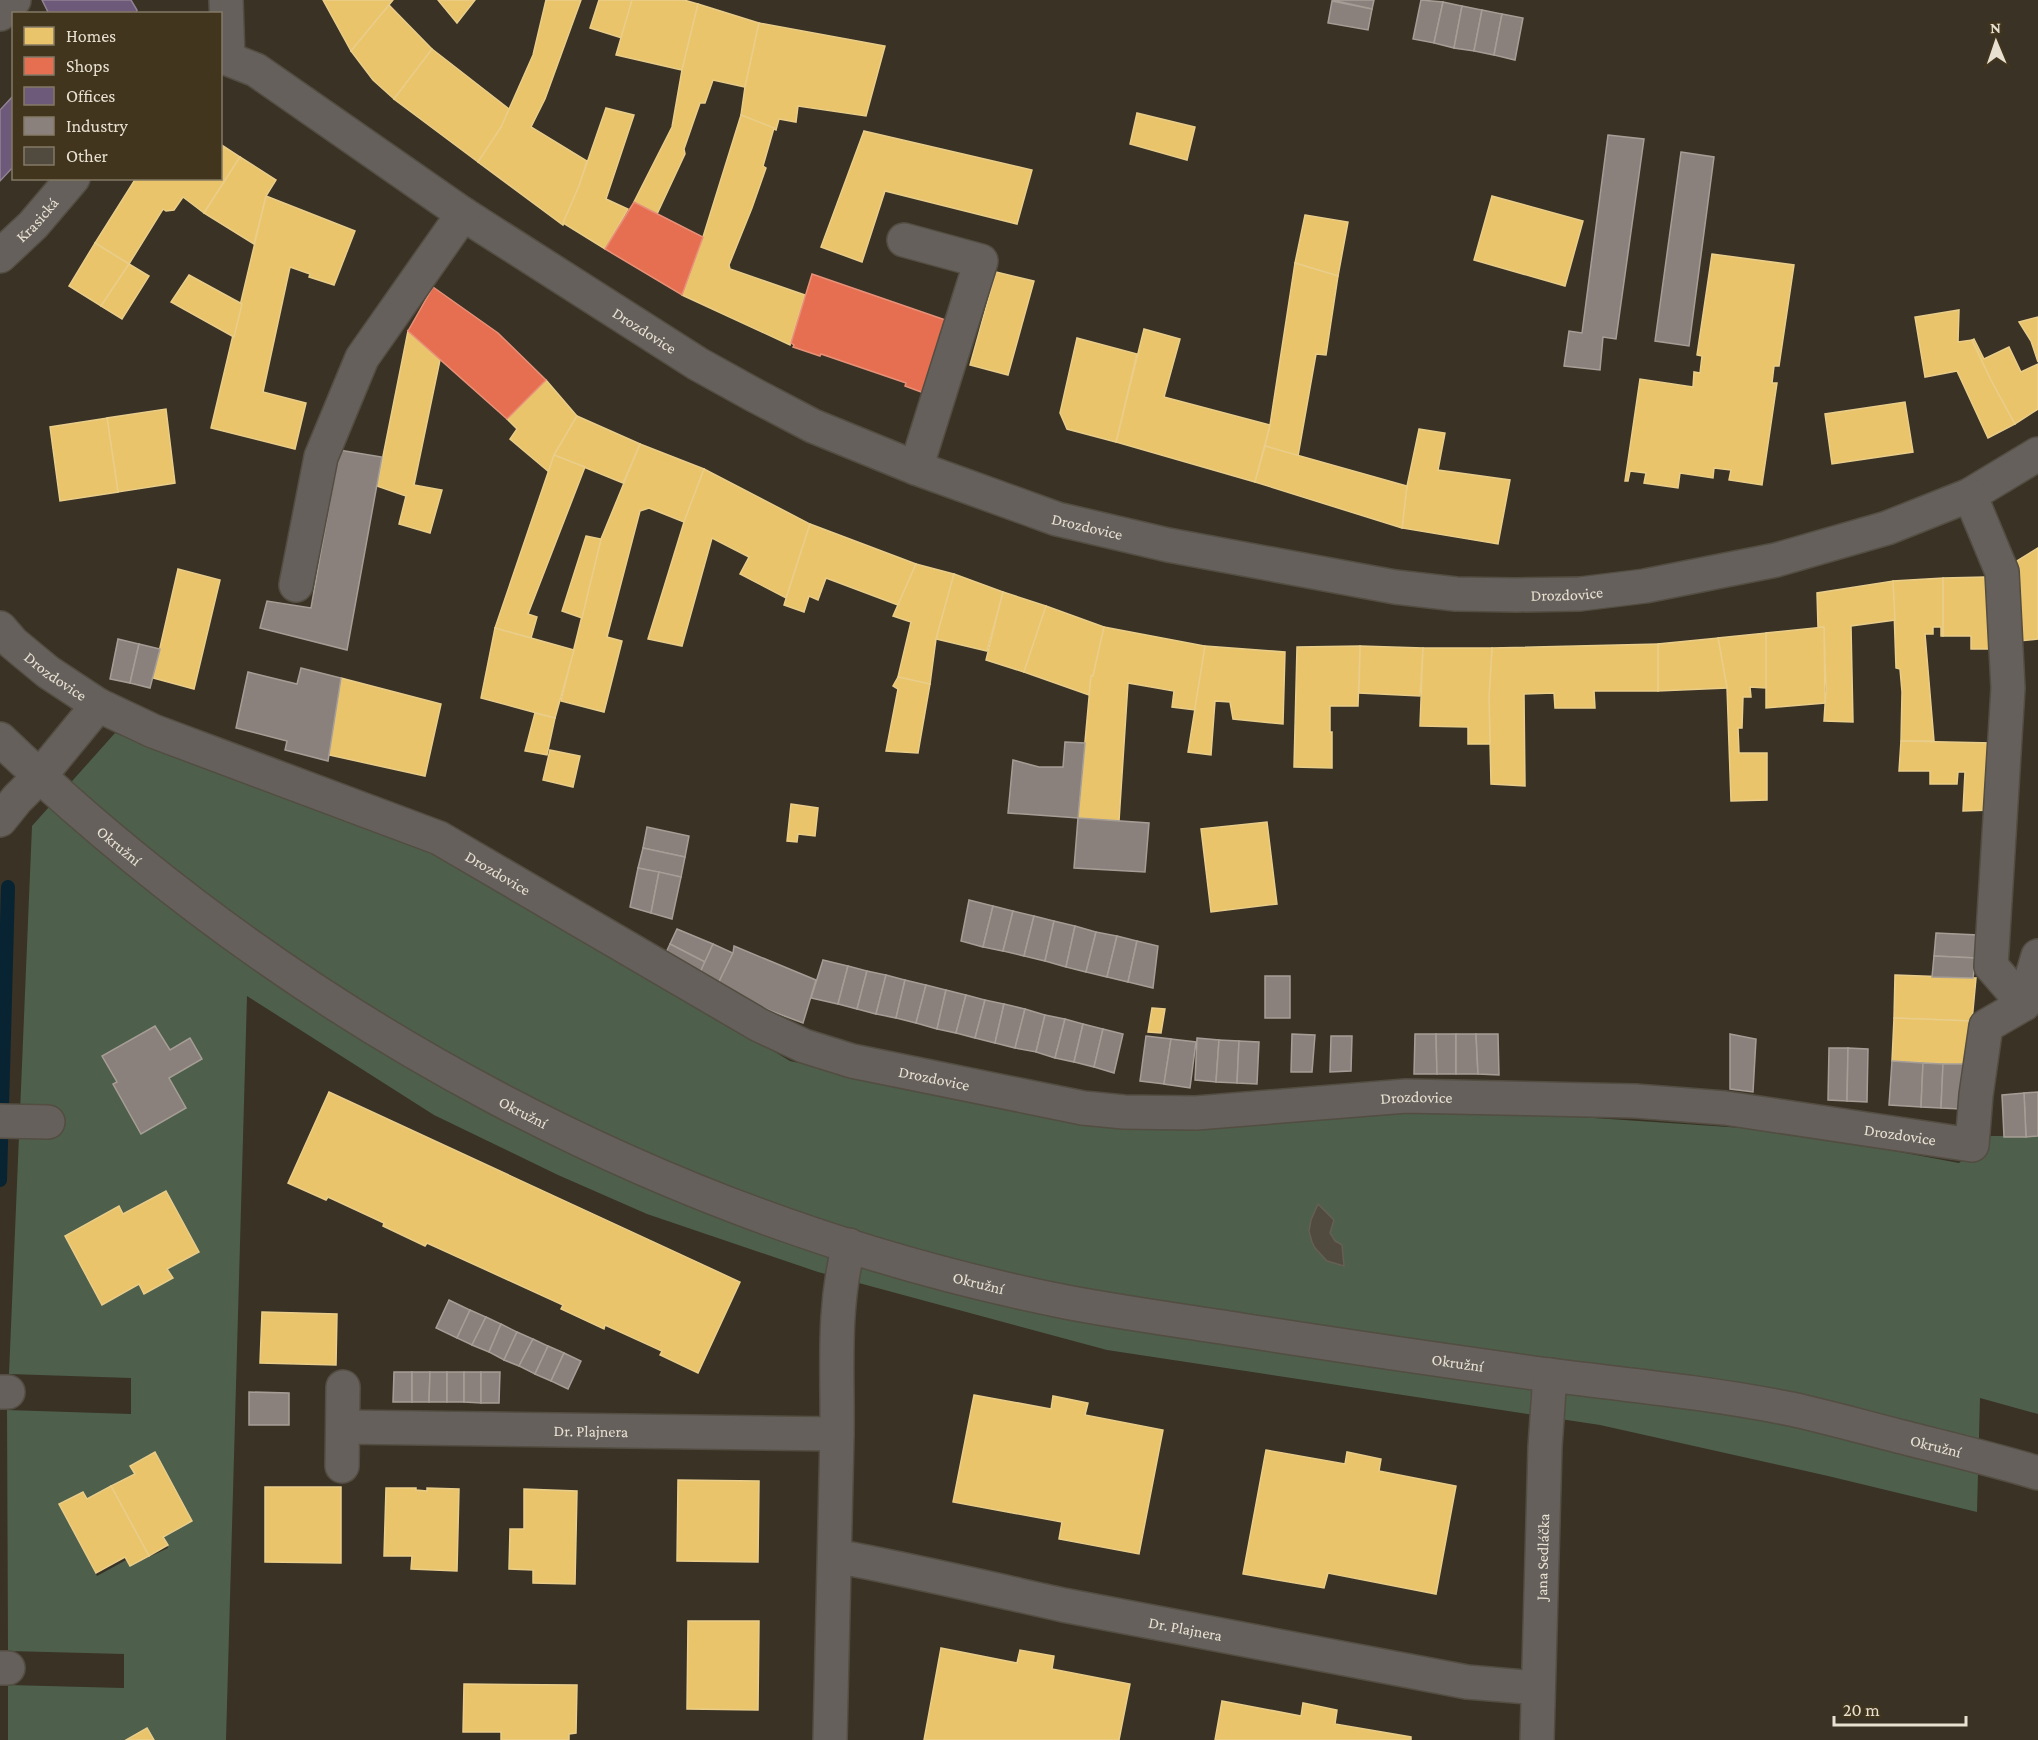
<svg xmlns="http://www.w3.org/2000/svg" width="2038" height="1740" viewBox="0 0 2038 1740" font-family="'Crimson Pro',serif">
<style>
.green{fill:#4e5f4b;fill-rule:evenodd}
.homes{fill:#e9c46a;stroke:#e9cd89;stroke-width:1.5}
.shops{fill:#e76f51;stroke:#e79178;stroke-width:1.5}
.offices{fill:#6d597a;stroke:#928294;stroke-width:1.5}
.industry{fill:#8a817c;stroke:#a69e96;stroke-width:1.5}
.lines{fill:none;stroke-linecap:round;stroke-linejoin:round}
.stream{stroke:#082432;stroke-width:14}
.building{fill:#504a3f;stroke:#655f54;stroke-width:1.5}
.minor-casing{stroke:#534d42;stroke-width:36}
.minor{stroke:#65605c;stroke-width:33}
.labels{text-anchor:middle;stroke-width:6;stroke-linejoin:round;paint-order:stroke}
.street-label{font-size:16px;fill:#e8e1d2;stroke:#41351d}
</style>
<rect width="100%" height="100%" fill="#393225"/>
<path class="green" d="M115,733l337,127 338,201 293,65 162,-3 184,-16 358,24 172,32 32,-27h47v278l-58,-16 -3,114 -149,-36 -228,-51 -493,-75 -289,-78 -171,-58 -89,-39 -124,-60 -187,-119 -21,744h-72l-7,-11 -21,11h-118v-55l116,3v-34l-116,-3 -1,-241 124,4v-36l-122,-4 23,-548zM155,1452l8,85 5,11 -38,18 -4,-6 -29,16 -38,-72 24,-12 4,7 48,-25 -4,-9z"/>
<g class="homes">
<path d="M323,0h70l-42,51z"/>
<path d="M438,0h37l-18,23z"/>
<path d="M546,0h35l-36,99 -14,28 56,34 -8,25 -16,39 -85,-63 23,-35 32,-72z"/>
<path d="M599,0h33l-10,38 -32,-10z"/>
<path d="M632,0h52l14,4 -16,66 -66,-15z"/>
<path d="M698,4l61,19 -14,64 -32,-7 -8,23h-5l-16,46 1,5 -28,60 -23,-12 38,-75 10,-57z"/>
<path d="M389,5l43,44 -38,50 -21,-19 -22,-29z"/>
<path d="M759,23l126,23 -19,70 -68,-10 -2,16 -17,-3 -3,11 -35,-15 4,-28z"/>
<path d="M432,49l77,60 -8,18 -23,35 -84,-63z"/>
<path d="M606,108l28,7 -28,84 22,10 -23,40 -42,-26 16,-37z"/>
<path d="M1137,113l58,14 -8,33 -57,-16z"/>
<path d="M741,115l33,13 -11,38 3,2 -14,40 -23,57 1,4 75,26 -15,50 -108,-50 21,-58z"/>
<path d="M864,131l168,39 -15,54 -132,-33 -23,71 -41,-15z"/>
<path d="M220,144l20,13 -36,56 -21,-16 -9,13 -8,1 -3,-2 -34,55 -34,-21 41,-65h84z"/>
<path d="M240,157l36,23 -10,16 -12,48 -50,-31z"/>
<path d="M266,196l89,35 -21,54 -25,-8 1,-3 -20,-7 -27,125 43,11 -11,46 -84,-21z"/>
<path d="M1492,196l91,25 -18,65 -91,-26z"/>
<path d="M1305,215l43,7 -10,54 -43,-13z"/>
<path d="M95,243l34,21 -28,42 -32,-20z"/>
<path d="M1712,254l82,11 -15,101h-5l-2,17h5l-15,102 -33,-5 2,-10 -17,-2 -1,10 -33,-5 -2,15 -34,-5 2,-10 -16,-2 -2,10h-3l15,-102 53,8 1,-15 6,1 2,-17 -5,-1z"/>
<path d="M1295,263l43,13 -12,79 -10,-1 -18,102 -33,-10 5,-21z"/>
<path d="M129,264l20,12 -27,43 -21,-13z"/>
<path d="M996,272l38,9 -26,94 -38,-10z"/>
<path d="M189,275l53,29 -8,33 -63,-35z"/>
<path d="M1959,310l-1,32 14,-2 19,40 24,44 -27,14 -31,-67 -32,6 -10,-60z"/>
<path d="M2038,317v45l-7,-21 -12,-19z"/>
<path d="M1144,329l36,10 -16,58 106,28 -15,57 -139,-40z"/>
<path d="M408,331l32,29 -26,125 28,5 -12,43 -31,-9 7,-28 -29,-10z"/>
<path d="M1077,338l60,16 -21,88 -49,-13 -7,-16z"/>
<path d="M1974,339l10,20 25,-12 12,25 17,-8v45l-23,15 -24,-44 -19,-40z"/>
<path d="M546,380l31,36 -23,39 -5,17 -39,-33 7,-10 -10,-10z"/>
<path d="M1905,402l8,50 -81,12 -7,-50z"/>
<path d="M166,409l9,74 -57,9 -11,-74z"/>
<path d="M577,416l63,28 -17,39 -69,-28z"/>
<path d="M107,418l11,74 -58,9 -10,-74z"/>
<path d="M1419,429l26,4 -7,37 72,10 -12,64 -96,-16 5,-42z"/>
<path d="M640,444l64,25 -20,53 -35,-14 -9,3 -33,126 15,4 -18,71 -43,-11 40,-162z"/>
<path d="M1265,446l142,40 -5,42 -147,-46z"/>
<path d="M554,455l31,12 -57,147 9,3 -6,21 -36,-10z"/>
<path d="M704,469l106,55 -24,74 -46,-24 9,-17 -37,-19 -30,108 -34,-7 36,-117z"/>
<path d="M810,524l106,40 -18,41 -72,-27 -8,22 -9,-4 -5,16 -20,-7z"/>
<path d="M586,536l15,3 -19,79 -20,-7z"/>
<path d="M2038,548v91l-19,2 -2,-80z"/>
<path d="M916,564l38,10 -18,65 -6,45 -32,-7 13,-55 -18,-6z"/>
<path d="M178,569l42,11 -26,109 -41,-11z"/>
<path d="M954,574l49,18 -16,59 -51,-12z"/>
<path d="M1985,577l6,72h-20v-13h-28v-58z"/>
<path d="M1943,578v58h-2v-9h-8v7h-8l9,107h-33l1,-49 -2,-23 -4,-1 -3,-87z"/>
<path d="M1893,581l2,39 -44,6 2,96 -29,-1 2,-31 -2,-63h-6l-1,-34z"/>
<path d="M1003,592l43,14 -22,66 -38,-12z"/>
<path d="M1046,606l58,21 -11,49h-2l-2,19 -65,-23z"/>
<path d="M1104,627l101,19 -10,64 -23,-3 2,-16 -46,-8 -9,138 -41,-3 13,-142h2z"/>
<path d="M1824,627l1,76 -59,5v-75z"/>
<path d="M495,628l79,22 -19,68 -74,-20z"/>
<path d="M1766,633v55l-16,-1 1,10h-8l-1,31h-4l1,25h28v47l-36,1 -4,-113 -9,-50z"/>
<path d="M1718,638l9,50 -69,3v-47z"/>
<path d="M1658,644v47h-64l1,17h-40l-1,-15 -30,1 1,92 -34,-2 -2,-86 3,-50z"/>
<path d="M1205,646l80,6 -2,72 -50,-5 -3,-17 -15,-1 -4,54 -23,-3z"/>
<path d="M1360,646l63,2 -3,48 -61,-3z"/>
<path d="M1360,646l-2,60h-28v26h2v36l-38,-1 3,-120z"/>
<path d="M1423,648h69l-3,50 1,46h-22v-17l-48,-1z"/>
<path d="M898,677l32,7 -12,69 -32,-2 12,-62 -5,-3z"/>
<path d="M341,678l100,26 -16,72 -96,-21z"/>
<path d="M535,713l20,5 -8,37 -22,-4z"/>
<path d="M1901,741l92,2 -1,67 -29,1 2,-39h-7l-1,12h-27v-13h-31z"/>
<path d="M550,750l30,6 -7,31 -30,-7z"/>
<path d="M791,804l27,4 -3,28 -17,-2 -1,8 -10,-1z"/>
<path d="M1267,822l10,82 -66,8 -10,-83z"/>
<path d="M1895,975l81,3 -4,43 -78,-3z"/>
<path d="M1152,1008l13,1 -4,24 -13,-1z"/>
<path d="M1894,1018l78,3 -4,44 -76,-4z"/>
<path d="M329,1092l411,190 -42,91 -38,-18 2,-4 -57,-26 -1,4 -43,-20 2,-4 -136,-62 -2,3 -42,-20 1,-3 -56,-26 -2,3 -38,-17z"/>
<path d="M166,1191l33,61 -32,17 6,9 -29,16 -5,-10 -37,21 -37,-69 54,-30 4,8z"/>
<path d="M262,1312l75,2 -1,51 -76,-2z"/>
<path d="M974,1395l77,14 2,-13 35,7 -3,12 78,15 -24,124 -80,-15 3,-17 -109,-20z"/>
<path d="M1266,1450l79,14 2,-12 34,7 -2,12 77,15 -20,108 -108,-21 -4,15 -81,-14z"/>
<path d="M155,1452l37,69 -29,16 5,8 -19,11 -38,-70 24,-12 -5,-8z"/>
<path d="M678,1480l81,1 -1,81 -81,-1z"/>
<path d="M111,1486l38,70 -19,10 -5,-9 -29,16 -37,-69 24,-12 4,7z"/>
<path d="M265,1487h76v76l-76,-1z"/>
<path d="M386,1488h30v2l11,1v-3l32,1 -2,82 -46,-2 1,-13h-28z"/>
<path d="M524,1489l53,2 -2,93 -42,-1v-13l-24,-1 1,-40h14z"/>
<path d="M688,1621h71l-1,89 -71,-1z"/>
<path d="M941,1648l76,15 3,-13 34,6 -2,13 78,15 -11,56h-195z"/>
<path d="M464,1684l113,1 -1,48 -7,1v6h-68v-8h-38z"/>
<path d="M1222,1701l79,15 2,-13 34,7 -2,14 76,13v3h-196z"/>
<path d="M147,1728l7,12h-28z"/>
</g>
<g class="shops">
<path d="M634,202l69,35 -21,58 -77,-46z"/>
<path d="M812,274l145,50 -25,72 -27,-10 1,-3 -85,-29 -1,2 -27,-9 1,-2 -3,-2z"/>
<path d="M433,287l65,46 48,47 -39,39 -99,-88z"/>
</g>
<g class="offices">
<path d="M42,0h89l6,10 -1,4h-87z"/>
<path d="M14,95v71l-14,15v-71z"/>
</g>
<g class="industry">
<path d="M1332,0h42l-2,9z"/>
<path d="M1421,0l22,2 -9,41 -21,-4z"/>
<path d="M1332,1l40,8 -4,21 -40,-7z"/>
<path d="M1443,2l19,4 -8,42 -20,-5z"/>
<path d="M1462,6l20,4 -8,41 -20,-3z"/>
<path d="M1482,10l20,4 -8,41 -20,-4z"/>
<path d="M1502,14l21,4 -8,42 -21,-5z"/>
<path d="M1608,135l36,4 -28,200 -13,-2 -3,33 -36,-4 5,-35 13,2z"/>
<path d="M1681,152l33,5 -25,189 -34,-5z"/>
<path d="M339,450l43,7 -35,193 -87,-22 7,-27 44,7z"/>
<path d="M118,639l21,5 -9,39 -20,-4z"/>
<path d="M139,644l21,5 -10,39 -20,-5z"/>
<path d="M301,668l40,10 -13,83 -43,-11 2,-9 -51,-13 12,-56 49,12z"/>
<path d="M1065,742l20,1 -7,75 -70,-5 5,-53 26,7h24z"/>
<path d="M1078,818l71,5 -4,49 -71,-4z"/>
<path d="M647,827l42,9 -4,21 -42,-9z"/>
<path d="M643,848l42,9 -4,20 -43,-9z"/>
<path d="M638,868l21,4 -8,41 -21,-6z"/>
<path d="M659,872l22,5 -9,42 -21,-6z"/>
<path d="M969,900l24,6 -10,41 -22,-6z"/>
<path d="M993,906l20,5 -10,40 -20,-4z"/>
<path d="M1013,911l21,5 -10,40 -21,-5z"/>
<path d="M1034,916l20,5 -9,40 -21,-5z"/>
<path d="M1054,921l21,5 -9,41 -21,-6z"/>
<path d="M1075,926l21,6 -10,40 -20,-5z"/>
<path d="M677,929l36,15 -8,18 -35,-18z"/>
<path d="M1096,932l21,4 -10,41 -21,-5z"/>
<path d="M1936,933l42,2 -2,23 -42,-2z"/>
<path d="M1117,936l20,5 -9,41 -21,-5z"/>
<path d="M1137,941l21,5 -5,42 -25,-6z"/>
<path d="M670,944l35,18 -8,17 -34,-20z"/>
<path d="M713,944l20,9 -18,37 -18,-11z"/>
<path d="M734,946l82,34 -13,43 -88,-33 18,-37z"/>
<path d="M1934,956l42,2 -3,20 -41,-1z"/>
<path d="M823,960l25,6 -10,38 -27,-6z"/>
<path d="M848,966l19,5 -10,38 -19,-5z"/>
<path d="M867,971l19,4 -10,39 -19,-5z"/>
<path d="M886,975l19,5 -9,38 -20,-4z"/>
<rect x="1265" y="976" width="25" height="42"/>
<path d="M905,980l21,5 -10,38 -20,-5z"/>
<path d="M926,985l20,5 -9,39 -21,-6z"/>
<path d="M946,990l20,5 -10,38 -19,-4z"/>
<path d="M966,995l19,5 -10,38 -19,-5z"/>
<path d="M985,1000l19,4 -9,39 -20,-5z"/>
<path d="M1004,1004l21,5 -10,39 -20,-5z"/>
<path d="M1025,1009l20,6 -9,37 -21,-4z"/>
<path d="M1045,1015l20,4 -10,39 -19,-6z"/>
<path d="M1065,1019l18,5 -9,38 -19,-4z"/>
<path d="M1083,1024l20,5 -9,38 -20,-5z"/>
<path d="M155,1026l15,24 20,-12 12,21 -33,19 17,30 -45,26 -28,-50 4,-2 -15,-26z"/>
<path d="M1103,1029l20,5 -9,39 -20,-6z"/>
<path d="M1292,1034l23,1 -3,37h-21z"/>
<path d="M1415,1034h21l1,40h-23z"/>
<path d="M1436,1034h20v40h-19z"/>
<path d="M1456,1034h20l2,40h-22z"/>
<path d="M1476,1034h22l1,41 -21,-1z"/>
<path d="M1730,1034l26,5 -3,53 -23,-3z"/>
<path d="M1146,1036l25,3 -7,45 -24,-3z"/>
<path d="M1331,1036h21l-1,35 -21,1z"/>
<path d="M1197,1038l22,2 -3,42 -21,-2z"/>
<path d="M1171,1039l25,3 -6,46 -26,-4z"/>
<path d="M1219,1040l20,1 -2,42 -21,-1z"/>
<path d="M1239,1041l20,1 -2,42 -20,-1z"/>
<path d="M1829,1048h19l-1,53 -19,-1z"/>
<path d="M1848,1048l20,1 -1,53 -20,-1z"/>
<path d="M1892,1061l31,2 -2,44 -32,-2z"/>
<path d="M1923,1063l20,1 -2,44 -20,-1z"/>
<path d="M1943,1064h20l-2,45 -20,-1z"/>
<path d="M2038,1092v44l-12,1 -2,-44z"/>
<path d="M2024,1093l2,44h-22l-2,-42z"/>
<path d="M449,1300l21,10 -13,28 -21,-10z"/>
<path d="M470,1310l16,7 -14,28 -15,-7z"/>
<path d="M486,1317l15,7 -12,28 -17,-7z"/>
<path d="M501,1324l16,8 -13,28 -15,-8z"/>
<path d="M517,1332l16,7 -14,27 -15,-6z"/>
<path d="M533,1339l15,7 -13,28 -16,-8z"/>
<path d="M548,1346l16,7 -13,28 -16,-7z"/>
<path d="M564,1353l17,8 -13,28 -17,-8z"/>
<path d="M394,1372h18v30h-19z"/>
<path d="M412,1372h18l-1,30h-17z"/>
<path d="M430,1372h17v30h-18z"/>
<rect x="447" y="1372" width="17" height="30"/>
<path d="M464,1372h17v31l-17,-1z"/>
<path d="M481,1372h19l-1,31h-18z"/>
<path d="M249,1392l40,1v32h-40z"/>
</g>
<g class="lines">
<path class="stream" d="M0,1180l8,-293"/>
</g>
<path class="building" d="M1318,1204l16,16 -4,13 5,8 7,4 2,21 -17,-5 -12,-13 -3,-6 -3,-11 2,-11z"/>
<g class="lines">
<defs>
<g id="minor">
<path d="M226,0l2,59"/>
<path d="M0,14l14,-14"/>
<path id="s1" d="M220,58l8,1 28,11 207,144 235,150 56,31 59,31 103,42 141,51 111,26 227,42 61,7 60,1 64,-1 65,-8 131,-26 111,-32 83,-33 68,-41"/>
<path d="M904,240l77,21 -65,207"/>
<path id="s2" d="M0,256l33,-31 40,-47"/>
<path d="M1970,495l32,77 6,116 -17,278 33,38"/>
<path d="M296,585l25,-128 41,-99 101,-144"/>
<path id="s3" d="M0,628l13,15 35,29 50,33 55,26 286,107 320,187 45,21 48,15 231,47 41,4 72,1 210,-17 229,5 90,7 247,37 4,-50 10,-69 38,-22 14,-48"/>
<path id="s4" d="M0,739c294,282 666,483 1066,563 58,11 117,19 175,28 103,16 205,31 308,45 81,10 162,18 242,34 36,8 72,18 107,27 47,12 94,23 140,37"/>
<path d="M0,820l17,-21 22,-22 59,-72"/>
<path d="M0,1121l48,1"/>
<path d="M0,1392h8"/>
<path id="s5" d="M343,1427l494,7"/>
<path d="M342,1466l1,-79"/>
<path id="s6" d="M835,1556c76,14 152,32 228,49l404,77 71,6"/>
<path d="M0,1668h8"/>
<path d="M830,1740c2,-102 5,-203 7,-305 1,-67 -5,-124 12,-190"/>
<path id="s7" d="M1537,1740l8,-293 5,-72"/>
</g>
</defs>
<use href="#minor" class="minor-casing"/>
<use href="#minor" class="minor"/>
</g>
<g class="labels">
<g class="street-label">
<text dy="6" stroke="none"><textPath href="#s2" startOffset="52">Krasická</textPath></text>
<text dy="6" stroke="none"><textPath href="#s1" startOffset="506">Drozdovice</textPath></text>
<text dy="6" stroke="none"><textPath href="#s1" startOffset="992">Drozdovice</textPath></text>
<text dy="6" stroke="none"><textPath href="#s1" startOffset="1478">Drozdovice</textPath></text>
<text dy="6" stroke="none"><textPath href="#s3" startOffset="74">Drozdovice</textPath></text>
<text dy="6" stroke="none"><textPath href="#s4" startOffset="160">Okružní</textPath></text>
<text dy="6" stroke="none"><textPath href="#s3" startOffset="560">Drozdovice</textPath></text>
<text dy="6" stroke="none"><textPath href="#s3" startOffset="1046">Drozdovice</textPath></text>
<text dy="6" stroke="none"><textPath href="#s3" startOffset="1532">Drozdovice</textPath></text>
<text dy="6" stroke="none"><textPath href="#s4" startOffset="645">Okružní</textPath></text>
<text dy="6" stroke="none"><textPath href="#s3" startOffset="2018">Drozdovice</textPath></text>
<text dy="6" stroke="none"><textPath href="#s4" startOffset="1132">Okružní</textPath></text>
<text dy="6" stroke="none"><textPath href="#s4" startOffset="1618">Okružní</textPath></text>
<text dy="6" stroke="none"><textPath href="#s5" startOffset="248">Dr. Plajnera</textPath></text>
<text dy="6" stroke="none"><textPath href="#s4" startOffset="2104">Okružní</textPath></text>
<text dy="6" stroke="none"><textPath href="#s7" startOffset="183">Jana Sedláčka</textPath></text>
<text dy="6" stroke="none"><textPath href="#s6" startOffset="358">Dr. Plajnera</textPath></text>
</g>
</g>
<rect x="12" y="12" width="210" height="168" fill="#41351d" stroke="#847a65" stroke-width="1.5"/>
<rect x="24" y="27" width="30" height="18" fill="#e9c46a" stroke="#847a65" stroke-width="1.5"/>
<text x="66" y="42" font-size="18" fill="#e8e1d2">Homes</text>
<rect x="24" y="57" width="30" height="18" fill="#e76f51" stroke="#847a65" stroke-width="1.5"/>
<text x="66" y="72" font-size="18" fill="#e8e1d2">Shops</text>
<rect x="24" y="87" width="30" height="18" fill="#6d597a" stroke="#847a65" stroke-width="1.5"/>
<text x="66" y="102" font-size="18" fill="#e8e1d2">Offices</text>
<rect x="24" y="117" width="30" height="18" fill="#8a817c" stroke="#847a65" stroke-width="1.5"/>
<text x="66" y="132" font-size="18" fill="#e8e1d2">Industry</text>
<rect x="24" y="147" width="30" height="18" fill="#504a3f" stroke="#847a65" stroke-width="1.5"/>
<text x="66" y="162" font-size="18" fill="#e8e1d2">Other</text>
<g transform="translate(1996 42) rotate(358)" stroke="#41351d" stroke-width="4.5" paint-order="stroke">
<path d="M0-4.5L10 22L0 15L-10 22Z" fill="#e8e1d2"/>
<text y="-9" font-size="16" font-weight="bold" text-anchor="middle" fill="#e8e1d2">N</text>
</g>
<path d="M1834 1716v9h132v-9" fill="none" stroke="#e8e1d2" stroke-width="3"/>
<text x="1843" y="1716" font-size="18" fill="#e8e1d2" stroke="#41351d" stroke-width="4.5" paint-order="stroke">20 m</text>
</svg>
